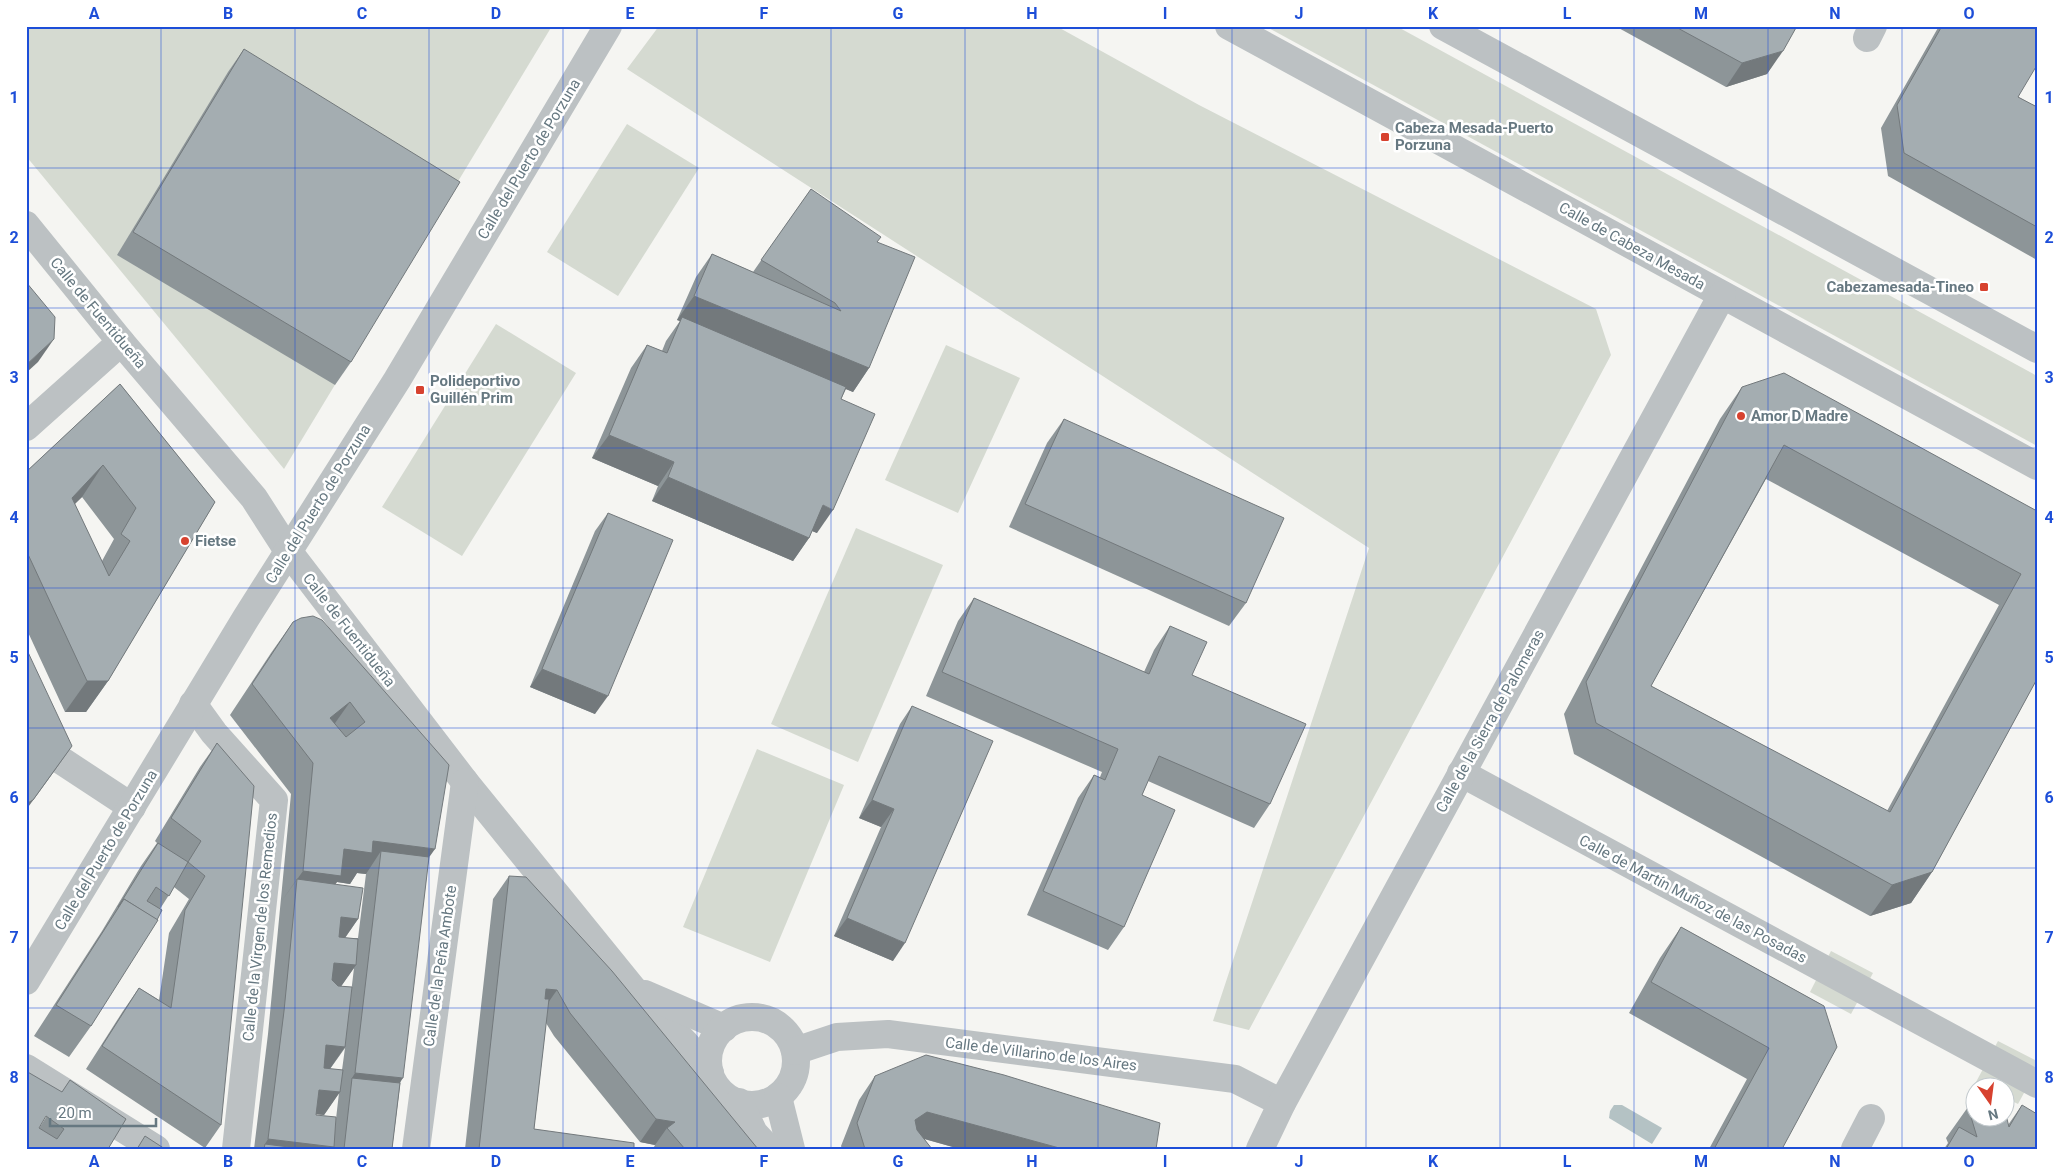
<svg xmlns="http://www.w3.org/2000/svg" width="2063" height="1175" viewBox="0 0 2063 1175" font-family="Roboto,sans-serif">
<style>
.green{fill:#d5dad1}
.water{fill:#b4c2c4}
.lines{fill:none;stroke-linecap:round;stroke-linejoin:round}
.street{stroke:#bcc1c3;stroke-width:28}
.wall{fill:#8d9598;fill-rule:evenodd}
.shaded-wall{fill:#73797c}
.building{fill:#a4adb1;stroke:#73797c;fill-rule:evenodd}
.grid{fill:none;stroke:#1d4ed8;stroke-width:1;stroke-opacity:0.55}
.poi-dot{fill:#d7422f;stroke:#fff;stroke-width:2}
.labels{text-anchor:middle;stroke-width:5;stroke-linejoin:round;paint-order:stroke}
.poi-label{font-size:15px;font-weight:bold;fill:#667881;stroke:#fff;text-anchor:start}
.street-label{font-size:15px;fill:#667881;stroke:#fff}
.neatline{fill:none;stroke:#1d4ed8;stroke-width:2}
.grid-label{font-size:16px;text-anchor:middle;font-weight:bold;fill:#1d4ed8}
</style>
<rect width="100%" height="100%" fill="#f5f5f2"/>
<g class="green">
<path d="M26,26h526l-268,443 -258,-313z"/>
<path d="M659,26h397l143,79 397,204 15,46 -362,675 -36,-9 156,-473 -742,-479z"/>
<path d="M1265,26h131l641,350v70z"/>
<path d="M627,124l72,44 -81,128 -71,-44z"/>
<path d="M496,324l80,49 -114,183 -80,-49z"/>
<path d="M946,345l74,33 -62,135 -73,-33z"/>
<path d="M856,528l87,37 -85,197 -87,-38z"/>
<path d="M757,749l87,36 -74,177 -87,-35z"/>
<path d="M1831,951l42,22 -22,41 -41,-22z"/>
<path d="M1998,1041l39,20v8l-19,35 -12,-6v-10l-20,-1 -10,-5z"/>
</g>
<path class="water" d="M1614,1105h8l40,23 -10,16 -43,-26 1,-7z"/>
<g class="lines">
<g class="street">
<path d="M1229,26l808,440"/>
<path d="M1443,26l594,323"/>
<path d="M1867,38l6,-12"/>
<path d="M26,225l95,117 133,156 34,53 177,231 168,207 52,54 25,30"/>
<path d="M26,427l95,-85"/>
<path d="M26,689l33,70 73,48"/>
<path d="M193,704l21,29 60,67 -38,349"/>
<path d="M1461,773l576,311"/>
<path d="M26,981l220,-363 151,-238 211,-354"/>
<path d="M645,994l79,34"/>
<circle cx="752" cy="1061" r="44"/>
<path d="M795,1051l42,-14 51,-3 347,45 47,24"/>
<path d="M26,1068l130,81"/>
<path d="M778,1097l13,52"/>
<path d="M739,1102l15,31 15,16"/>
<path d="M416,1149l49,-367"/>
<path d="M1260,1149l22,-46 440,-808"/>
<path d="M1855,1149l16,-31"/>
</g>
</g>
<g class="wall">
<path d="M1615,26h182l-30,48 -41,13z"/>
<path d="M1939,26h98l-19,71 19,10v153l-149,-84 -7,-48z"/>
<path d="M244,49l107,313 -16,23 -218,-130 111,-183z"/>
<path d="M811,189l66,53 -8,126 -16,24 -7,-3 -5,10 -24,134 -5,-2 -3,7 -16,23 -141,-60 6,-15 -66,-28 39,-90 16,-23 15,6 4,-10 14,-20 -3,-1 19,-43 16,-23 41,18z"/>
<path d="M120,384l95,118 -107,179 -22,31h-21l-39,-84v-156zM82,497l32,42 -12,22 -28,-57z"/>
<path d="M1742,387l295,124v168l-105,193 -21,31 -41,13 -296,-162 -10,-40 156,-295zM1766,479l233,126 -112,206 -236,-125z"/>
<path d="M1064,419l182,184 -17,23 -220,-99 38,-84z"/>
<path d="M608,513l-13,201 -65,-27 65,-156z"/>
<path d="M974,598l170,74 10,-22 16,-24 22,49 78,129 -16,24 -106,-47 -6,14 -18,132 -16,23 -81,-35 51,-117 16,-23 6,2 2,-5 -176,-76 32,-75z"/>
<path d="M322,620l107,237 -37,292h-59v-1l-1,1h-78l14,-115 23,-240 -61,-79 41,-62 22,-31zM357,873l9,1 -8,64h-13l13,-19 -23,-35 2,-2 13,2zM354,968l-5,42 -8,-24zM345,1048l-3,22 -12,-1zM339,1093l-5,43 -18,-21v-1l8,1z"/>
<path d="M912,706l-19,255 -59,-25 47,-109 -22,-9 41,-94z"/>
<path d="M217,743l4,382 -16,23 -119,-79 37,-58 16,-23 20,12 10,-67 20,-34 -15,-12 -14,22 -69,117 -22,31 -35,-21 68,-105 39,-65 16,-23 -2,-2 45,-74z"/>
<path d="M509,876l249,273h-105l2,-4 -15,-3 -86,-106 -8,-13 -12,106 100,20h-169l28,-250z"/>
<path d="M1681,927l143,79 -42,143h-73l38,-70 -118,-66 31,-55z"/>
<path d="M875,1076l281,73h-196l-36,-10 8,10h-90l-1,-3 18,-46z"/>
<path d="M70,1080l38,69h-82l36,-57z"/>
<path d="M2022,1105l15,44h-93l4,-6 -2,-5 22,-31 40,18z"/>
</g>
<g class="shaded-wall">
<path d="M1783,51l-16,23 -41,13 16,-24z"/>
<path d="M694,296l175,72 -16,24 -172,-71 1,-4 -2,4 -3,-1z"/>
<path d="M54,339l-16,23 -12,11v-8z"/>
<path d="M609,435l65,27 -16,24 -66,-28z"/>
<path d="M103,465l-21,32 -32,32 22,-31z"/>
<path d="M668,477l141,61 -16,23 -141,-60z"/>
<path d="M823,505l10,5 -16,23 -10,-4z"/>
<path d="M542,669l66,27 -13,18 -65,-27z"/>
<path d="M87,681h21l-22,31h-21z"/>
<path d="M350,702l-22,31 2,-15z"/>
<path d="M72,746l-22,31 -24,33v-6z"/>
<path d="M872,800l22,9 -13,18 -22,-9z"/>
<path d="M373,841l62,8 -22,31 -32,-29 -15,23 -9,-1 -7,11 -13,-2 -18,25 -22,-28 -16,23 22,-31 41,-22z"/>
<path d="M1932,872l-21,31 -41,13 22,-31z"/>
<path d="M341,917l17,2 -16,23 -18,-2z"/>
<path d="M847,918l58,25 -12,18 -59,-25z"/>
<path d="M334,963l22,2 -16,23 -22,-1z"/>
<path d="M546,989l11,1 -16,23z"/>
<path d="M326,1045l19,2 -16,23 -19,-1z"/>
<path d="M355,1073l48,5 -16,24 -35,-24z"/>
<path d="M319,1090l21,2 -16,23 -21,-2z"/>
<path d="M927,1112l136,37h-103l-49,-14 4,-15z"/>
<path d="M656,1119l19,3 -8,6 -12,17 -15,-3z"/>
<path d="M268,1139l66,8 -2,2h-68l1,-5z"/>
</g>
<g class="building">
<path d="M1674,26h123l-14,25 -41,12z"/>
<path d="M1942,26h95v39l-19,32 19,10v120l-133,-74 -7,-48z"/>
<path d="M244,49l216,133 -109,180 -218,-130z"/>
<path d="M811,189l70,48 -4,5 38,15 -46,111 -175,-72 18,-42 129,57 -6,-8 -74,-43z"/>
<path d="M26,282l29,35 -1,22 -28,26z"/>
<path d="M682,317l164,70 -5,12 34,15 -42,96 -10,-5 -14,33 -141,-61 6,-15 -65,-27 38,-90 20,8z"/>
<path d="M1784,373l253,138v168l-105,193 -40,13 -296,-162 -10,-41 156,-295zM1784,445l237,129 -131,238 -239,-126z"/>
<path d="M120,384l95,118 -107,179h-21l-61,-131v-78zM103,465l33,43 -15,26 9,7 -21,35 -37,-78z"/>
<path d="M1064,419l220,99 -38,85 -221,-99z"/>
<path d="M608,513l65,27 -65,156 -66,-27z"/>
<path d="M974,598l175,76 21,-48 37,16 -15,33 114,49 -36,80 -111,-48 -17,39 33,15 -51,117 -81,-36 51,-116 11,5 13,-31 -176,-77z"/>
<path d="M313,616l9,4 127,145 -14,84 -62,-8 -1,12 -28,-4 -3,27 -38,-5 10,-108 -61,-79 41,-62 8,-4zM350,702l15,20 -19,15 -16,-19z"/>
<path d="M26,648l46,98 -39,54 -7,4z"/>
<path d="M912,706l81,35 -88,202 -58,-25 47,-109 -22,-9z"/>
<path d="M217,743l37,43 -33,339 -119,-79 37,-58 32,20 14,-98 20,-34 -17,-14 13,-21 -30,-23z"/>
<path d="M158,843l30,19 -19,34 -13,-9 -9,14 15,9 -5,10 -33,-21 -6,8z"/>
<path d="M381,851l48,6 -26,221 -48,-5z"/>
<path d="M509,876l17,1 86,94 146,178h-73l-18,-21 8,-6 -19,-3 -86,-106 -13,-23 -11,-1 -1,10h4l-15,130 100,14v6h-155z"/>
<path d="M297,879l66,9 -5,31 -17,-2 -2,20 19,2 -2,26 -22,-2 -2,17 6,6 14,1 -7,60 -19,-2 -2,23 19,2 -3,22 -21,-2 -3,25 20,2 -2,30 -66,-8 16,-128z"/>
<path d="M124,899l34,21 -67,106 -35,-21z"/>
<path d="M1681,927l143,79 13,41 -55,102h-68l55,-101 -118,-66z"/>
<path d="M926,1055l78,20 156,48 -4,26h-93l-136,-37 -12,8 2,10 15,19h-67l-8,-26 18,-47z"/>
<path d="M26,1071l36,21 8,-12 56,39 -18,30h-82zM46,1116l18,13 -7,10 -18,-11z"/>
<path d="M352,1078l48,5 -8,66h-48z"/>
<path d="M1976,1105v13h30v-3l3,12 13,-22 15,9v35h-91l13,-22 18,10 -9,-30z"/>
<path d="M145,1136l20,13h-28z"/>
<path d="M265,1144l40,5h-41z"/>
</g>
<path class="grid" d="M161,26v1123M295,26v1123M429,26v1123M563,26v1123M697,26v1123M831,26v1123M965,26v1123M1098,26v1123M1232,26v1123M1366,26v1123M1500,26v1123M1634,26v1123M1768,26v1123M1902,26v1123M26,168h2011M26,308h2011M26,448h2011M26,588h2011M26,728h2011M26,868h2011M26,1008h2011"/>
<g class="poi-dot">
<rect x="1380" y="132" width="10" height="10" rx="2.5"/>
<rect x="1979" y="282" width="10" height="10" rx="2.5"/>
<rect x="415" y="385" width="10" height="10" rx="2.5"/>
<circle cx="1741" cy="416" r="5"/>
<circle cx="185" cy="541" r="5"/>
</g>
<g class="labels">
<g class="poi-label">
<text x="1395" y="133">Cabeza Mesada-Puerto<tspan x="1395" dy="17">Porzuna</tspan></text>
<text x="1974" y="292" text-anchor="end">Cabezamesada-Tineo</text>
<text x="430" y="386">Polideportivo<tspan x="430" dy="17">Guillén Prim</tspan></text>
<text x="1751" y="421">Amor D Madre</text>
<text x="195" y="546">Fietse</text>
</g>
<g class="street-label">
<text transform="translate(529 159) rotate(-59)" y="5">Calle del Puerto de Porzuna</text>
<text transform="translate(1632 246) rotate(29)" y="5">Calle de Cabeza Mesada</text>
<text transform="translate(98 313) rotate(50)" y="5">Calle de Fuentidueña</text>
<text transform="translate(318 504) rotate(-58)" y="5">Calle del Puerto de Porzuna</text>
<text transform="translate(349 630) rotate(52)" y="5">Calle de Fuentidueña</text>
<text transform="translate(1490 721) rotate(-61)" y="5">Calle de la Sierra de Palomeras</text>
<text transform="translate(106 850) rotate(-59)" y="5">Calle del Puerto de Porzuna</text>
<text transform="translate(1693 899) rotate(28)" y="5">Calle de Martín Muñoz de las Posadas</text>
<text transform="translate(260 927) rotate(-84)" y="5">Calle de la Virgen de los Remedios</text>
<text transform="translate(440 966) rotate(-82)" y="5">Calle de la Peña Ambote</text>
<text transform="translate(1041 1054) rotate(7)" y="5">Calle de Villarino de los Aires</text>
</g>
</g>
<rect width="2063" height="1175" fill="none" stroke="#ffffff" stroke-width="55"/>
<g transform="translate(1990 1102) rotate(166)"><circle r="24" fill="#ffffff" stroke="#c2c9cd"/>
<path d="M0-4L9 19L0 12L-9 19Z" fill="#d7422f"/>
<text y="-8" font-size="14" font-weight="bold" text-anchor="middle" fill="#667881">N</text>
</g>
<path d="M50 1118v8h106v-8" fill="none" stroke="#667881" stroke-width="2.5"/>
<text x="58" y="1118" font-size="15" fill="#667881" stroke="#ffffff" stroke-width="4" paint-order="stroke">20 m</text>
<rect x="28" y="28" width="2008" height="1120" class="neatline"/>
<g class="grid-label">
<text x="94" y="19">A</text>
<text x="228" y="19">B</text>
<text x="362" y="19">C</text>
<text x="496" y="19">D</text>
<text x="630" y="19">E</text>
<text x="764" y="19">F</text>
<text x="898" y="19">G</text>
<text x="1032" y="19">H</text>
<text x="1165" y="19">I</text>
<text x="1299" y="19">J</text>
<text x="1433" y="19">K</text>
<text x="1567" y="19">L</text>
<text x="1701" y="19">M</text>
<text x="1835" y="19">N</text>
<text x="1969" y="19">O</text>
<text x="14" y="103">1</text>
<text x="2049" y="103">1</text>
<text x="14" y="243">2</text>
<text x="2049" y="243">2</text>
<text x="14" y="383">3</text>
<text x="2049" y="383">3</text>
<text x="14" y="523">4</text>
<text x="2049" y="523">4</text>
<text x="14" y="663">5</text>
<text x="2049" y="663">5</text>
<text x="14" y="803">6</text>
<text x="2049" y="803">6</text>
<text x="14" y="943">7</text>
<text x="2049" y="943">7</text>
<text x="14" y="1083">8</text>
<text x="2049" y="1083">8</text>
<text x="94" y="1167">A</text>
<text x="228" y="1167">B</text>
<text x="362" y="1167">C</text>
<text x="496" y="1167">D</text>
<text x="630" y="1167">E</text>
<text x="764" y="1167">F</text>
<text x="898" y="1167">G</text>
<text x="1032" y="1167">H</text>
<text x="1165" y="1167">I</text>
<text x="1299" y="1167">J</text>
<text x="1433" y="1167">K</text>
<text x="1567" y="1167">L</text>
<text x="1701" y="1167">M</text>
<text x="1835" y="1167">N</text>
<text x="1969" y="1167">O</text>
</g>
</svg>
